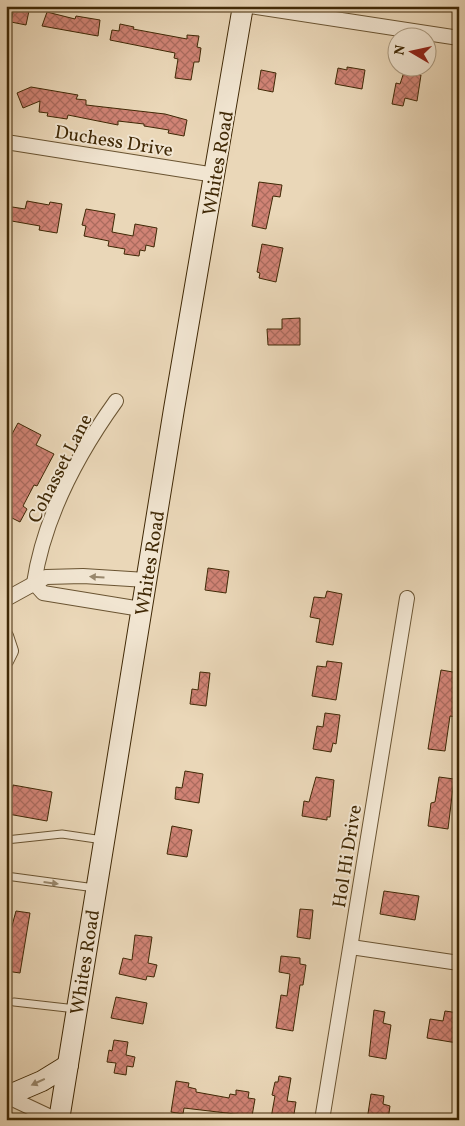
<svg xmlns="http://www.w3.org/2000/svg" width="465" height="1126" viewBox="0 0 465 1126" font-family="Vollkorn,serif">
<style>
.building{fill:url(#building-cross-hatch);stroke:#402906}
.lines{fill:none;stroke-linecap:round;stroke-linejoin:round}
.lane-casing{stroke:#6a5432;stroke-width:9}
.street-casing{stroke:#6a5432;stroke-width:16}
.secondary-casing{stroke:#402906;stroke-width:22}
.lane{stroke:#f1e5d1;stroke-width:7}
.street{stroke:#f1e5d1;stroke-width:14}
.secondary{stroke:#f1e5d1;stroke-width:20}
.oneway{fill:#98876c}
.labels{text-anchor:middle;stroke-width:4;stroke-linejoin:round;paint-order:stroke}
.street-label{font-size:19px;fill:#402906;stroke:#f1e5d1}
</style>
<defs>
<pattern id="building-cross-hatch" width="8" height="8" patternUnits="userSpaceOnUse" patternTransform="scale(1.25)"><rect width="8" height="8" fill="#d08375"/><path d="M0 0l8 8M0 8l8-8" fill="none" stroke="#aa6b5e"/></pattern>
</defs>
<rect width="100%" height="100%" fill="#ead7b8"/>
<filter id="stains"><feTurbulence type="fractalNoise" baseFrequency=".004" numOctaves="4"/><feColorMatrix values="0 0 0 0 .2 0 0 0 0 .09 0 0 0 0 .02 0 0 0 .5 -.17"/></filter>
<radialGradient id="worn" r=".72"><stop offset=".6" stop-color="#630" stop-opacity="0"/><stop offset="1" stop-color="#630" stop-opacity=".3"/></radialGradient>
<g class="building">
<path d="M14,6h16l-4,19 -15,-3z"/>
<path d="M47,12l28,7 1,-3 24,4 -2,16 -56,-10z"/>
<path d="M120,24l14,3 -1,2 54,10v-4l12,1 -2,11 4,1 -2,14h-5l-3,18 -16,-2 3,-19 -4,-1 1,-5 -65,-13 2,-10 7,1z"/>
<path d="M347,67l18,3 -3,19 -27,-5 3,-16 9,2z"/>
<path d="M261,70l15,3 -3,19 -15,-3z"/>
<path d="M404,72l17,3 -4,26 -12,-3 -2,8 -11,-2 4,-21 4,1z"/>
<path d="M31,87l47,8 -2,4 10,1v5l79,9 22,6 -3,16 -16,-3 1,-3 -25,-4v-2l-26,-3v4l-50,-10 -1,4 -20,-3 1,-3 -9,-1 1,-11 -17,7 -6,-15z"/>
<path d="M259,182l23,3 -2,12 -7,-1 -7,33 -14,-3z"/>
<path d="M27,201l22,4 1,-3 12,2 -5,29 -18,-3 1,-4 -34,-6v-14l19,3z"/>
<path d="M86,209l29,5 -3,18 21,4 2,-12 22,4 -3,19 -8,-2 -1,6 -5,-1 -1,6 -15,-2 1,-5 -17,-3 1,-5 -25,-5 2,-10 -4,-1z"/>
<path d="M262,244l21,4 -7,34 -17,-4 1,-5 -3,-1z"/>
<path d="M300,318v27h-32l-1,-16h15v-10z"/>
<path d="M18,423l23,12 -5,10 18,9 -17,32 -3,-1 -11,21 4,3 -7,13 -14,-7v-70z"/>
<path d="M208,568l21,3 -3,22 -21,-3z"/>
<path d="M327,591l15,3 -9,51 -17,-3 4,-23 -10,-2 4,-20 11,1z"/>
<path d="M327,661l15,2 -6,37 -24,-4 5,-30 9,1z"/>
<path d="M441,670l18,3 -2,44 -7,-1 -5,35 -17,-2z"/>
<path d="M200,672l10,1 -4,33 -16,-2 2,-15 6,1z"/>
<path d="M325,713l15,2 -4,29 -3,-1 -2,9 -18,-3 4,-23 6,1z"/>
<path d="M185,771l18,3 -4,29 -24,-4 1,-12 6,1z"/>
<path d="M316,777l18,3 -4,37h-3v3l-25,-4 2,-15 5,1z"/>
<path d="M439,777l15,2 -6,50 -20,-3 3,-23 4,-1z"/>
<path d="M13,785l39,7 -5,29 -39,-7z"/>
<path d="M172,826l20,4 -5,27 -20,-3z"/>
<path d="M384,891l35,5 -4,24 -35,-6z"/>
<path d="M300,909l13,1 -3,29 -13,-2z"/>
<path d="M16,911l14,2 -10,60 -14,-2v-38h4z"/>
<path d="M135,935l17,2 -4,26 9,2 -3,12 -7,-1 -1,4 -27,-6 4,-16 9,2z"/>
<path d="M281,956l19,2v6l6,1 -3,20h-3l-7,46 -17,-3 5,-33 6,1 3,-22 -11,-2z"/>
<path d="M116,997l31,6 -4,21 -32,-6z"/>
<path d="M374,1010l11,2 -2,11 8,2 -5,34 -17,-3z"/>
<path d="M445,1011l14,2 -2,30 -30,-5 3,-19 13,2z"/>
<path d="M114,1040l14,2 -2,13 9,2 -2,10 -6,-1 -1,9 -12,-2 2,-10 -9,-1 2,-12 3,1z"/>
<path d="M279,1076l12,2 -4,23 9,1 -3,18 -22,-2 4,-22 -3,-1 3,-13h3z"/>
<path d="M176,1081l13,2 -1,4 8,2v3l33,6 1,-4 6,1v-5l13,2 -1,6 7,1 -3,17 -68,-8 -1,6 -12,-2z"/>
<path d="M371,1094l13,2 -1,8 7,2 -2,14h-21z"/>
</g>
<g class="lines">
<defs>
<g id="lane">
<path d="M6,840l56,-6 41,6"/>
<path d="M6,876l89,12"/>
<path d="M14,1002l62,7"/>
</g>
<g id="street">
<path d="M250,6l209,32"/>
<path d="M6,142l209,33"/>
<path d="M34,583c10,-65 44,-129 82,-182"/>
<path d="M34,583l9,10 98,16"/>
<path d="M6,599l40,-22 37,-1 63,4"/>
<path d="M6,636l5,15 -5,10"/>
<path d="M351,947l108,16"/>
<path d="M6,1096l51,24"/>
<path d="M322,1120l85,-522"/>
</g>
<g id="secondary">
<path d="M7,1096l35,-15 26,-16"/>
<path d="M59,1120l115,-711 69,-403"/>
</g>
</defs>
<use href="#lane" class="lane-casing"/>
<use href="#street" class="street-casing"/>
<use href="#secondary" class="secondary-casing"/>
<use href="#lane" class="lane"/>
<use href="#street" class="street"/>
<use href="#secondary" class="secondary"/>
</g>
<defs><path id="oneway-solid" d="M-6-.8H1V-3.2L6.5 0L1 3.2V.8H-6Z" transform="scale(1.25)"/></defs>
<g class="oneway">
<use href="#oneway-solid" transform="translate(97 577) rotate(-177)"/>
<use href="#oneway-solid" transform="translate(51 883) rotate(7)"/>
<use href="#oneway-solid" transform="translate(38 1082) rotate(155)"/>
</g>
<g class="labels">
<g class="street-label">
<text transform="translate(114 140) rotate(9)" y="7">Duchess Drive</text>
<text transform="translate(217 163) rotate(-80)" y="7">Whites Road</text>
<text transform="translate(59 468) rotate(-63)" y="7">Cohasset Lane</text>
<text transform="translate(149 563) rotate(-81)" y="7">Whites Road</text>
<text transform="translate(346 856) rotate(-81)" y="7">Hol Hi Drive</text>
<text transform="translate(84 962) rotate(-81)" y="7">Whites Road</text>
</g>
</g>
<rect width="465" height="1126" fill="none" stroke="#ead7b8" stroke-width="25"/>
<rect x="8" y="8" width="450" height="1111" fill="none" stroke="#402906" stroke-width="2.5"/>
<rect x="12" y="12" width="440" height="1101" fill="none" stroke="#402906"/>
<g transform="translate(412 52) rotate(279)"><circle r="24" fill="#f1e5d1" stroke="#aa9a80"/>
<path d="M0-4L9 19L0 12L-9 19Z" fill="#8f2418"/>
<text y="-8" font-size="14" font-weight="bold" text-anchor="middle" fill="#402906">N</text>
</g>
<rect width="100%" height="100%" filter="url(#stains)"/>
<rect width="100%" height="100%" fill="url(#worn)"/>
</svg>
